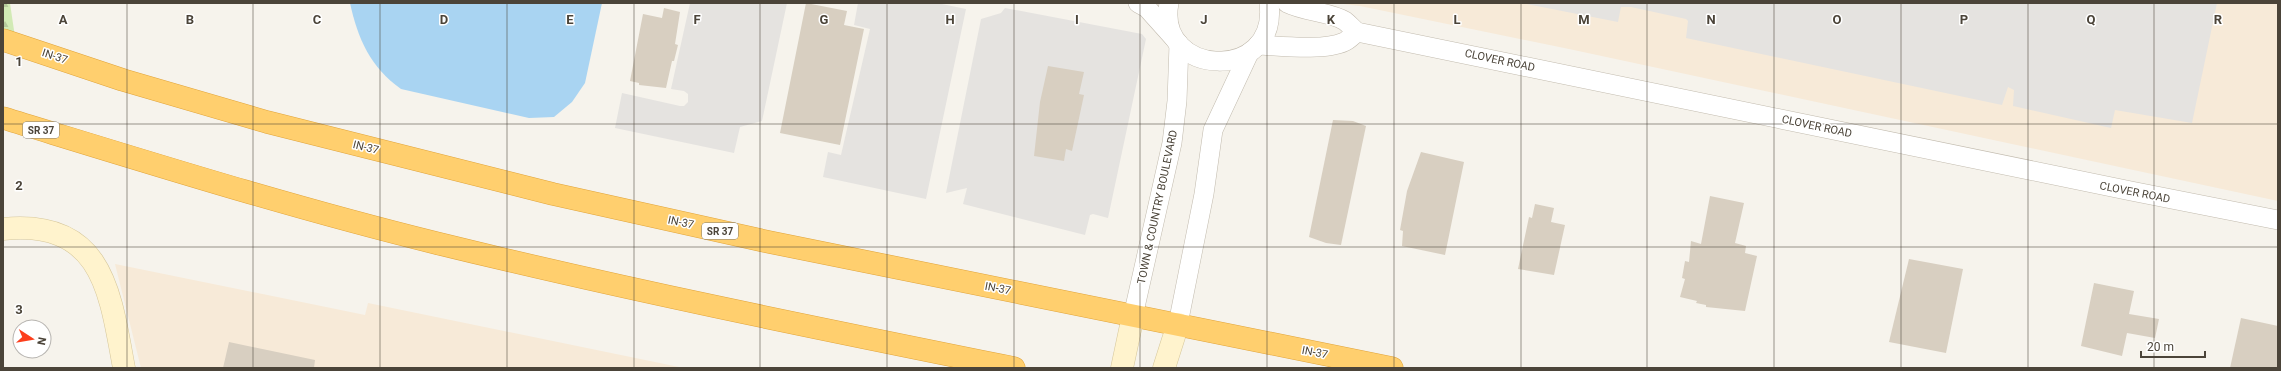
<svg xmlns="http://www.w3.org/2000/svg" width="2281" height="371" viewBox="0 0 2281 371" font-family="Roboto,sans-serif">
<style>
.commercial{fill:#f7ead8}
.forest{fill:url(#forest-firs)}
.parking{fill:#e5e3e0}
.water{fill:#a9d4f2}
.building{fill:#d8cfc1}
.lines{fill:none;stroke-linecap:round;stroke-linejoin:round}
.street-casing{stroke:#c2bbae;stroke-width:20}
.secondary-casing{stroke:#d6c79b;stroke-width:23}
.highway-casing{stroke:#e0a43c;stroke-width:23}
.street{stroke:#fff;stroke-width:19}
.secondary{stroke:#fff3cd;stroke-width:22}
.highway{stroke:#ffcf6e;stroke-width:22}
.grid{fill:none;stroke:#4b4439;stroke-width:1;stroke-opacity:0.55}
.labels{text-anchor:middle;stroke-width:3;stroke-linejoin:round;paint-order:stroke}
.shield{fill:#fff;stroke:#817c74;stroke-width:1}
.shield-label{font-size:10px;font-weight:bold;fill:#4b4439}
.street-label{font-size:11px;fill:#4b4439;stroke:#fff}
.grid-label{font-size:13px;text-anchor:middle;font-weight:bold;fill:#4b4439;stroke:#fff;stroke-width:3;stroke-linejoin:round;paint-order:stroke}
</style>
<defs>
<pattern id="forest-firs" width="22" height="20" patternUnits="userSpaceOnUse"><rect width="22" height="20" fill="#d2eab5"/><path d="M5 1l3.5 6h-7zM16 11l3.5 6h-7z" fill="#b6ca9c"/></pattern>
</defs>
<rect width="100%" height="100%" fill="#f6f3ec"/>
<g class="commercial">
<path d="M1335,3h943v198l-709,-152 -209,-43z"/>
<path d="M115,264l250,51 3,-12 316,65h-543z"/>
</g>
<path class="forest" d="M3,3h7l6,41 -13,-4z"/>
<g class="parking">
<path d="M690,3h97l-25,118 -22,6 -6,26 -119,-25 7,-35 58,13h4l4,-4v-8l-4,-3 -13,-2z"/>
<path d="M858,3h79l29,6 -40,190 -103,-22 5,-25 13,3 29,-126 -16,-4z"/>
<path d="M1521,3h696l-25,120 -77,-13 -4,18 -98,-22 1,-16 -6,-3 -6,18 -316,-67 2,-17 -2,-2 -55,-12h-10l-3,15z"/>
<path d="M1005,8l137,26 4,5 -38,179 -15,-4 -3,1 -5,20 -122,-31 4,-16 -21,5 35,-174 20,-6z"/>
</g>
<path class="water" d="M350,3h252l-17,80 -13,19 -18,15 -25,1 -128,-29c-31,-22 -43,-50 -51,-86z"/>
<g class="building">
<path d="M806,3l41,8 -3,14 20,4 -24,116 -60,-12z"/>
<path d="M664,8l16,4 -5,32 3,1 -4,16h-2l-6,27 -27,-3v-2l-9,-2 13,-67 19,4z"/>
<path d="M1048,66l36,6 -5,22 5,1 -12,56 -6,-2 -2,12 -30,-5 6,-54z"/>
<path d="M1333,120l20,1 13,5 -25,119 -15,-2 -17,-6z"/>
<path d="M1421,152l43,10 -19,93 -43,-9 1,-15 -3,-1 7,-39z"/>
<path d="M1710,196l34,7 -9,40 11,3 -1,7 12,3 -12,55 -39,-4v-2l-10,-2 1,-2 -17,-4 5,-18 -3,-1 3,-17 4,1 2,-21 10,3z"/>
<path d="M1535,204l19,4 -3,14 14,3 -11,50 -36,-6 11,-52 3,1z"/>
<path d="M1909,259l54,10 -17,84 -57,-11z"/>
<path d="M2094,283l40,8 -5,23 30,5 -4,19 -28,-5 -5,23 -41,-10z"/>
<path d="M2241,318l37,8v42h-48z"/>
<path d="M229,342l86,18 -1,8h-91z"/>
</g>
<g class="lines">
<defs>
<g id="street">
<path d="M1138,3l9,5 26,29"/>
<path d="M1169,3c-14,74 110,81 100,0"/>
<path d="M1287,3c18,9 44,9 58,18 4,3 8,8 12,11l774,159 147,29"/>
<path d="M1258,45c22,1 67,6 86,-3 5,-2 9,-7 13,-10"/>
<path d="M1133,316l39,-173 5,-42 2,-57"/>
<path d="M1178,324l26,-130 9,-64 36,-77"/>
</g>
<g id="secondary">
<path d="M3,229c100,-10 107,63 121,139"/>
<path d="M1122,368l11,-52"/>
<path d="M1164,368l14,-44"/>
</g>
<g id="highway">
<path d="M3,40l120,40 144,42 286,72 216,48 623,126"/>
<path d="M3,118c144,44 287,89 433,125 191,47 385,86 578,125"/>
</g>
</defs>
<use href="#street" class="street-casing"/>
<use href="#secondary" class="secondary-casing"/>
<use href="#highway" class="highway-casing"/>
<use href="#street" class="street"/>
<use href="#secondary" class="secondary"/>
<use href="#highway" class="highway"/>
</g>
<path class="grid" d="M127,3v365M253,3v365M380,3v365M507,3v365M634,3v365M760,3v365M887,3v365M1014,3v365M1140,3v365M1267,3v365M1394,3v365M1521,3v365M1647,3v365M1774,3v365M1901,3v365M2028,3v365M2154,3v365M3,124h2275M3,247h2275"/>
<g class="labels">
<g class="shield">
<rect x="23" y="122" width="36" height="16" rx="3"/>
<rect x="702" y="223" width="36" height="16" rx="3"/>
</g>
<g class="shield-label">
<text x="41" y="134">SR 37</text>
<text x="720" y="235">SR 37</text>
</g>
<g class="street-label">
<text transform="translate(55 56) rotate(18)" y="4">IN-37</text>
<text transform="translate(1500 60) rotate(12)" y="4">CLOVER ROAD</text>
<text transform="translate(1817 126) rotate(12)" y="4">CLOVER ROAD</text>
<text transform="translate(366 147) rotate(14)" y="4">IN-37</text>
<text transform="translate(2135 192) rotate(11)" y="4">CLOVER ROAD</text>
<text transform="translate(1157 207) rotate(-78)" y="4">TOWN &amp; COUNTRY BOULEVARD</text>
<text transform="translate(681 222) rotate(12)" y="4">IN-37</text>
<text transform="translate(998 288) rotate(11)" y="4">IN-37</text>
<text transform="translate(1315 352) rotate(11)" y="4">IN-37</text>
</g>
</g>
<g class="grid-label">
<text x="63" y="24">A</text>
<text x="190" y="24">B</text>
<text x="317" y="24">C</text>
<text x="444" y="24">D</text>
<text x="570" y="24">E</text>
<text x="697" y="24">F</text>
<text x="824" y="24">G</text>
<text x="950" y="24">H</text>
<text x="1077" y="24">I</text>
<text x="1204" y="24">J</text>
<text x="1331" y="24">K</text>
<text x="1457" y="24">L</text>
<text x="1584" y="24">M</text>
<text x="1711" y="24">N</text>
<text x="1837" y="24">O</text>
<text x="1964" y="24">P</text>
<text x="2091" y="24">Q</text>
<text x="2218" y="24">R</text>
<text x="19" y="66">1</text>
<text x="19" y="190">2</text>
<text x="19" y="314">3</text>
</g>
<rect width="2281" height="371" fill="none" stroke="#4b4439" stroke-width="8"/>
<g transform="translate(32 339) rotate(102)"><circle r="19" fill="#ffffff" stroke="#b7b4b0"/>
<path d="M0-3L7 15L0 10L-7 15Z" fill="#fc3f1d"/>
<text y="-6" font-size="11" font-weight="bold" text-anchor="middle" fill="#4b4439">N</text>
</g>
<path d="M2141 351v6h64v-6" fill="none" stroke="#4b4439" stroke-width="2"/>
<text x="2147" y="351" font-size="12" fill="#4b4439" stroke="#ffffff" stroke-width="3" paint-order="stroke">20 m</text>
</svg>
